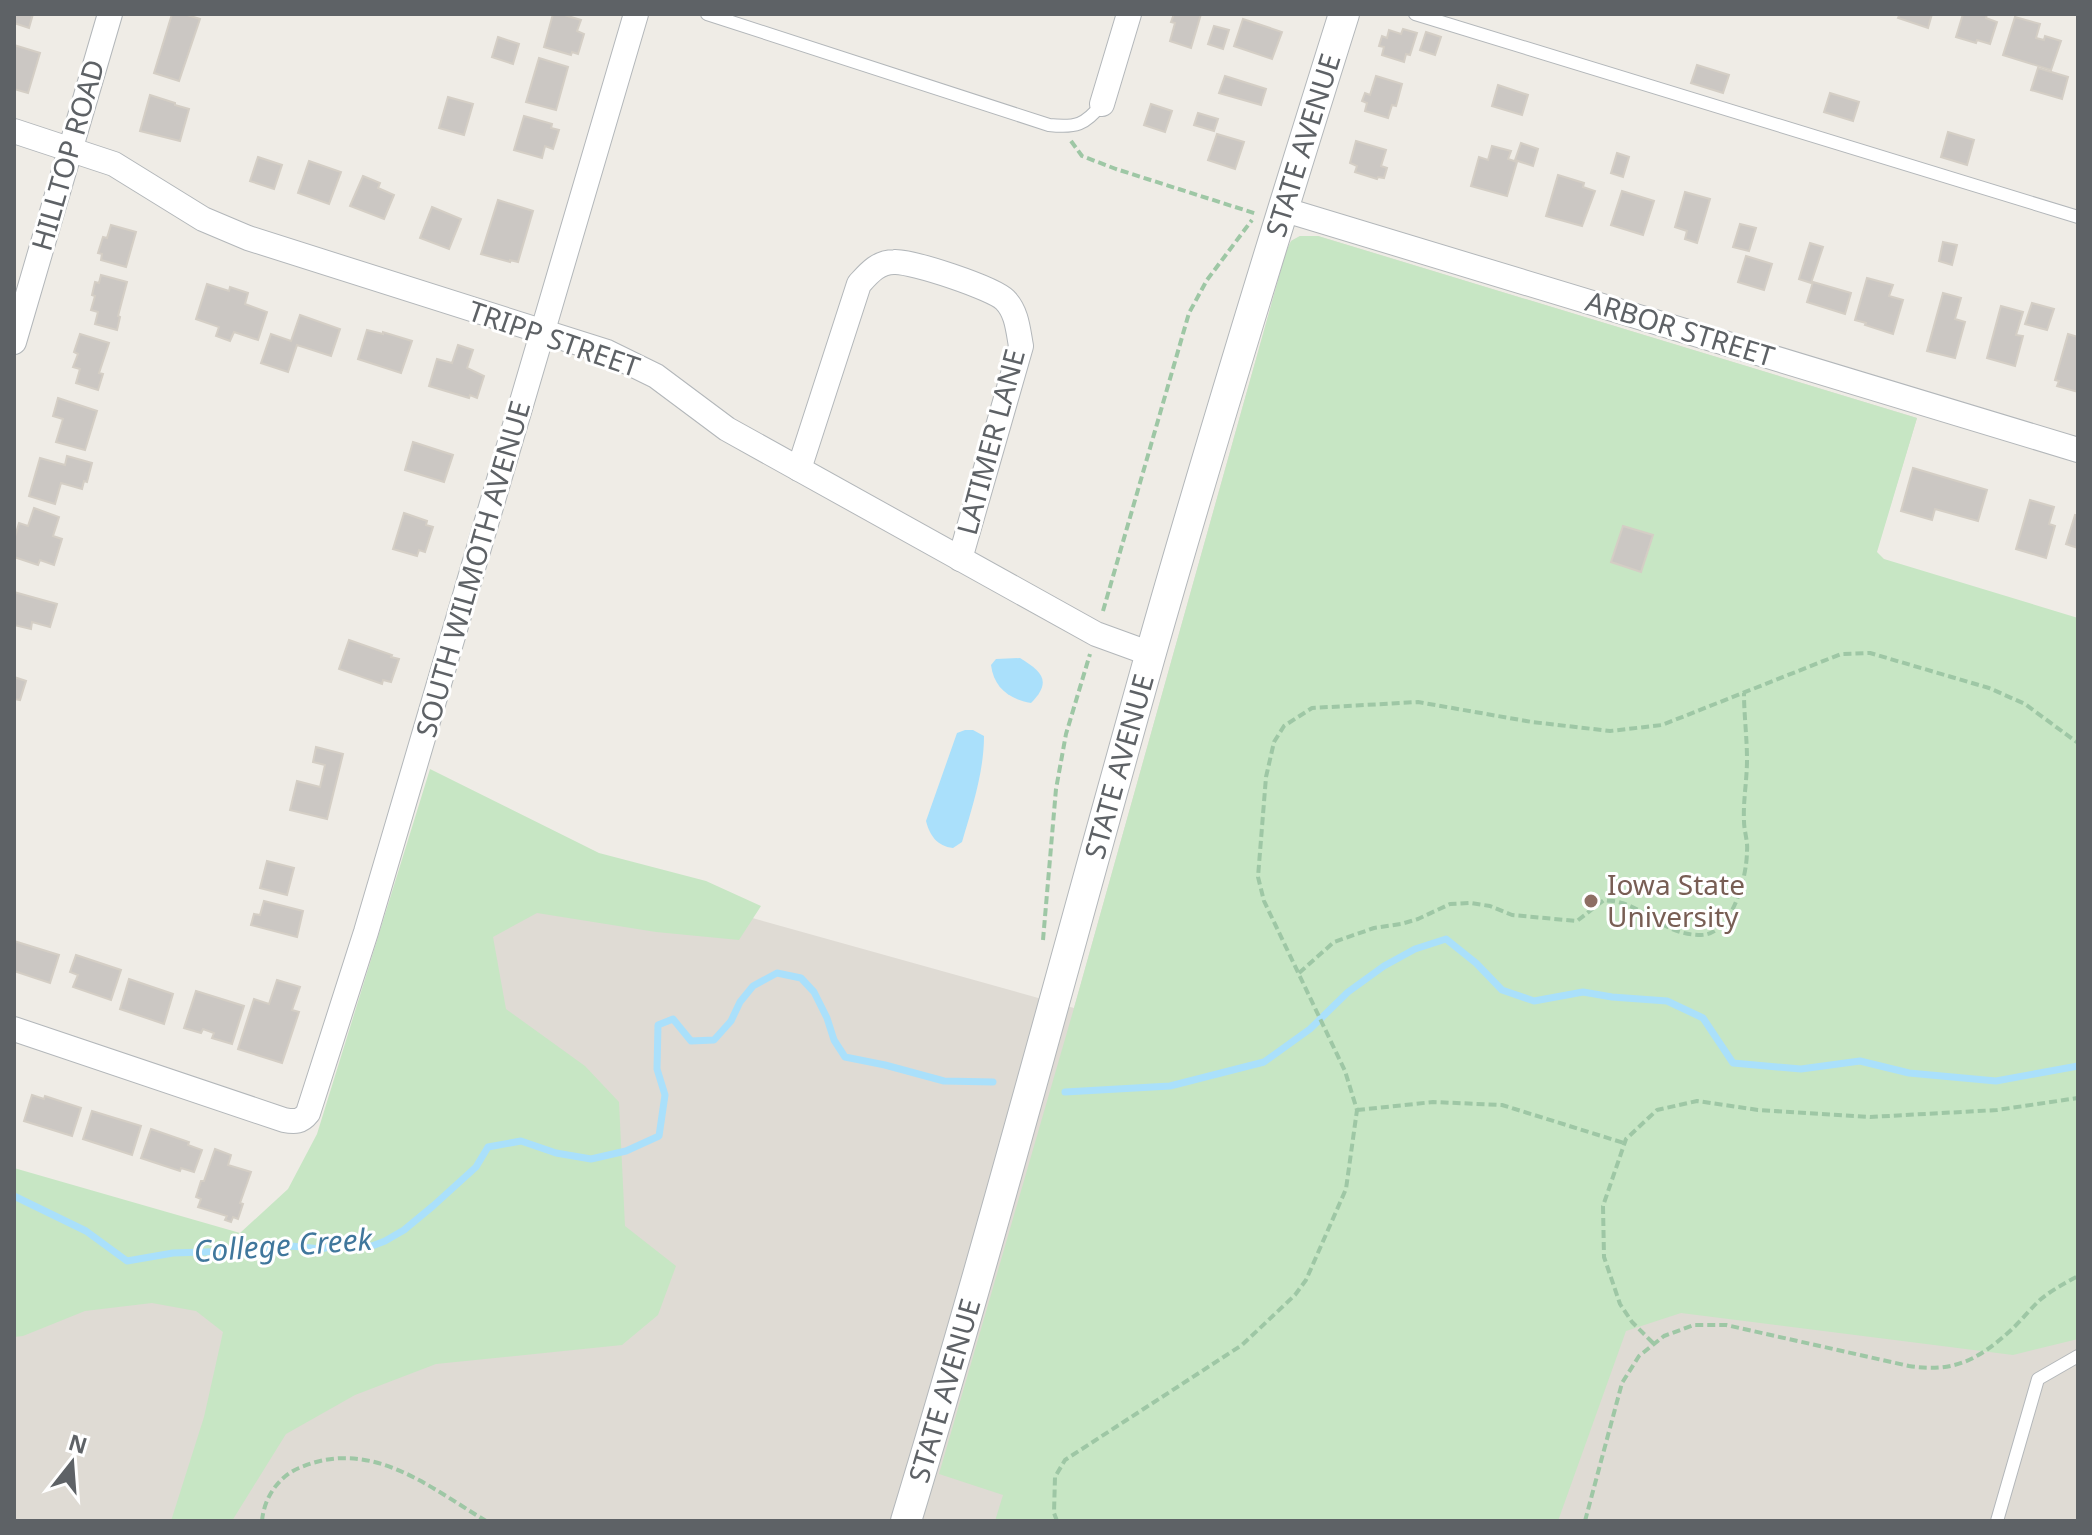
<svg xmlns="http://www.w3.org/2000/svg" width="2092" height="1535" viewBox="0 0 2092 1535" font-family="'Noto Sans',sans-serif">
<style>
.education{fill:#dfdbd4}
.green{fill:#c7e6c4}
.water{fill:#aae0fb}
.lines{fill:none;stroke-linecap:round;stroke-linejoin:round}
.stream{stroke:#aae0fb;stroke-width:7}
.building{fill:#cbc7c3;stroke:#d4cec5;stroke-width:2}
.service-casing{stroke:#b3b7ba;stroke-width:14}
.minor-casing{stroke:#b3b7ba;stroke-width:26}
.tertiary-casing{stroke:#b3b7ba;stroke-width:32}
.path{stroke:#9ec7a5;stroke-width:4;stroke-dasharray:8 4;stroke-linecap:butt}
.service{stroke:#fff;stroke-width:12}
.minor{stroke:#fff;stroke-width:24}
.tertiary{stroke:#fff;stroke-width:30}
.education-dot{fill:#8d6e63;stroke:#fff;stroke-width:3}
.labels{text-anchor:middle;stroke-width:6;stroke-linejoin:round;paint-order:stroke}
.street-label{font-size:28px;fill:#5e6266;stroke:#fff}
.education-label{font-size:28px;fill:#785e54;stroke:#fff;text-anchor:start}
.water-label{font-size:30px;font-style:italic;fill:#40779c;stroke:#fff}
</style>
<rect width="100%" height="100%" fill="#efece6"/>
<path class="education" d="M1300,236h18l599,182 -50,165 211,66v872h-2064v-326l220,71 51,-29 135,-412 654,183 212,-756 5,-11z"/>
<g class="green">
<path d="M1300,236h18l599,182 -40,134 7,7 194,59v721l-65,16 -332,-42 -55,18 -68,190h-563l8,-26 -64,-21 135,-466 212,-756 5,-11z"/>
<path d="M430,769l169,84 107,28 55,25 -22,34 -83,-8 -119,-19 -44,24 13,72 79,57 34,36 6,124 51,40 -18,49 -36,30 -186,19 -81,31 -69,39 -54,87h-61l33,-104 19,-85 -27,-21 -44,-8 -67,8 -62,25 -9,1v-169l226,65 48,-44 29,-55z"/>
</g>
<g class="water">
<path d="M1020,658c21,13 33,23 11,45 -22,-4 -37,-15 -40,-38l5,-6z"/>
<path d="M965,730h8l11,6c0,36 -12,72 -22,106l-9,6c-16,-2 -23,-12 -27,-27l31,-88z"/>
</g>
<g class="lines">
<g class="stream">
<path d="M1065,1092l105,-6 94,-24 46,-33 38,-37 36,-26 31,-17 31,-10 30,24 26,27 32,11 49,-9 29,5 55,4 36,17 30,45 68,6 59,-8 49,12 87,8 82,-15"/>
<path d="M14,1196l72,35 41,30 46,-8 92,-3 26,-4 30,3 20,-5 31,2 13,-5 19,-11 29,-24 43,-39 12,-20 33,-6 35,12 35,6 35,-8 33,-15 6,-41 -8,-26 1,-44 15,-6 18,22 23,-1 17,-19 9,-19 13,-16 24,-13 24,5 13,14 13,26 7,22 11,17 40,8 59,16 49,1"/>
</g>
</g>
<g class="building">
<path d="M14,14h19l-4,14 -15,-5z"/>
<path d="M172,14h12l16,5 -21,62 -25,-8z"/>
<path d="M553,14h8l20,6 -4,11 7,3 -6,20 -6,-2 -1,3 -27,-8z"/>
<path d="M1174,14h27l-10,34 -21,-7 5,-18 -4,-1z"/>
<path d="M1900,14h32l-4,14 -30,-10z"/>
<path d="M1963,14h24l-1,4 11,4 -7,22 -13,-4 -1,3 -20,-6z"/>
<path d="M2015,17l25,7 -4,14 8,2 1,-4 16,5 -10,29 -48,-15z"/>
<path d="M1243,19l39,13 -10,27 -38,-13z"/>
<path d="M1214,26l15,4 -6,19 -15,-5z"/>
<path d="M1403,29l14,4 -7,22 -4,-1 -2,8 -22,-7 2,-8 -5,-1 3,-10 5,2 2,-8 12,4z"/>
<path d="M1426,32l15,5 -6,18 -15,-5z"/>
<path d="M498,37l21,7 -6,20 -21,-7z"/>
<path d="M14,45l26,8 -12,40 -14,-4z"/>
<path d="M539,58l29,9 -12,43 -30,-8z"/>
<path d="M1697,65l32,10 -6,18 -32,-10z"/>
<path d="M2038,68l30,9 -6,22 -31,-9z"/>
<path d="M1225,76l41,13 -5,16 -42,-12z"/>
<path d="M1376,76l26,8 -6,22 -4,-1 -4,13 -23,-7 2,-8 -5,-2 3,-8 5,2z"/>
<path d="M1498,85l30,10 -6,20 -30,-9z"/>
<path d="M1830,93l29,9 -6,19 -29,-9z"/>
<path d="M150,95l25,8v2l14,4 -9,32 -40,-10z"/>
<path d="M448,97l25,7 -9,31 -25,-7z"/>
<path d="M1151,104l21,7 -7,21 -21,-7z"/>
<path d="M1198,113l20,6 -4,12 -20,-6z"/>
<path d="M524,116l28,8 -1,4 8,2 -6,19 -8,-3 -3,12 -28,-8z"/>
<path d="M1948,132l26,8 -7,25 -26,-8z"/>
<path d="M1217,134l27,8 -9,27 -27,-9z"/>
<path d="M1356,141l30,9 -5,16 6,2 -3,10 -6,-1 -1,2 -22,-7 2,-6 -7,-3z"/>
<path d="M1521,143l17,6 -5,17 -18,-6z"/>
<path d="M1492,146l19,5 -3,8 9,3 -10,34 -36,-10 8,-29 9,3z"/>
<path d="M1617,153l12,4 -6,20 -12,-4z"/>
<path d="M258,157l24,8 -8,24 -24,-8z"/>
<path d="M309,161l32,11 -12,32 -31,-11z"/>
<path d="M1558,175l26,8 -1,4 12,4 -13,35 -36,-10z"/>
<path d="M363,176l17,7 -2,5 16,7 -10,24 -34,-13z"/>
<path d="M1622,191l32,10 -11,34 -32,-10z"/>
<path d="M1685,192l25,7 -13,44 -12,-4 2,-8 -12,-4z"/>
<path d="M498,200l35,11 -15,51 -8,-2v2l-29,-8z"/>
<path d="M432,207l29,12 -12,30 -29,-11z"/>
<path d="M1740,224l16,4 -7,23 -16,-4z"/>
<path d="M111,225l25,7 -10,35 -25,-7 1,-6 -4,-1 5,-16 4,1z"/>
<path d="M1943,242l14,3 -5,20 -13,-4z"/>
<path d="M1810,243l13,4 -12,36 -12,-4z"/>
<path d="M1746,256l26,8 -8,26 -26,-8z"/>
<path d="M101,275l26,7 -9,34 2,1 -3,13 -22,-6 3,-12 -7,-2 4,-14 -3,-1 3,-13 4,1z"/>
<path d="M1867,278l26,7 -4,11 14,4 -10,34 -28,-9 1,-2 -11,-3z"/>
<path d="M1813,282l38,11 -6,21 -38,-12z"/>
<path d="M207,284l22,7 1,-4 18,6 -3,11 22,8 -9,28 -24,-8 -4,9 -14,-5 3,-9 -23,-8z"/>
<path d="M1943,293l18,5 -6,21 10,3 -10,36 -28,-7z"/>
<path d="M2032,303l22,6 -7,21 -22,-6z"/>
<path d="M2001,306l22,6 -7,23 7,1 -8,30 -28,-8z"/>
<path d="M300,315l40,14 -9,27 -34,-11 -9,27 -27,-9 10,-29 20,7z"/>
<path d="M367,330l16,4v-2l29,9 -11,32 -43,-14z"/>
<path d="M80,334l29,9 -10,30 4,1 -5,16 -22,-7 4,-14 -7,-2 5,-13 -4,-2z"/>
<path d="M2068,334l10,3v55l-21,-6 2,-5 -4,-1z"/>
<path d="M458,345l15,5 -6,18 17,8 -7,22 -7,-3 -1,3 -40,-12 8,-27 15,4z"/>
<path d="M58,398l39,13 -12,39 -29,-8 7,-23 -10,-3z"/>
<path d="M413,442l40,13 -9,27 -39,-12z"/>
<path d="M67,456l25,7 -5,19 -3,-1 -2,8 -21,-6 -6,21 -26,-8 11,-38 25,7z"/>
<path d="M1913,468l74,22 -9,31 -43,-12 -3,11 -31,-9z"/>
<path d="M2030,500l24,7 -5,17 6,2 -9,32 -30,-9z"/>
<path d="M34,508l25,9 -6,19 9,3 -8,26 -14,-5 -2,5 -24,-8v-17l5,-17 9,3z"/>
<path d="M404,513l23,8 -1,4 7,2 -8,25 -6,-2 -2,6 -24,-7z"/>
<path d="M2075,515l3,1v32l-12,-4z"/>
<path d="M1623,526l30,9 -12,37 -30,-10z"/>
<path d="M14,592l43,12 -7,23 -18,-5 -1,7 -17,-4z"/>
<path d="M349,640l43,15 -1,2 8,2 -8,23 -8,-2 -1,4 -43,-15z"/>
<path d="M14,677l12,4 -6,19 -6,-1z"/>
<path d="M316,747l27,7 -16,65 -37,-9 7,-29 23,6 5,-22 -12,-3z"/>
<path d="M267,861l27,7 -7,27 -27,-7z"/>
<path d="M264,901l39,10 -6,26 -46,-12 3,-11 6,1z"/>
<path d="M14,941l45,14 -9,28 -36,-12z"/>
<path d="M76,955l45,15 -10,30 -38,-13 5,-12 -8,-3z"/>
<path d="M129,979l44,15 -9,30 -44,-15z"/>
<path d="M277,980l23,7 -8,23 7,2 -17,51 -44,-14 16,-50 15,5z"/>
<path d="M196,991l48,15 -12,38 -20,-6 2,-5 -11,-4 -2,4 -17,-5z"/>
<path d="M32,1095l12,4 1,-3 36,12 -9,28 -48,-15z"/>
<path d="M92,1111l49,15 -9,29 -49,-16z"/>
<path d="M151,1129l38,13 -1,3 14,5 -8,22 -13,-4 -1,3 -39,-13z"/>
<path d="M215,1149l16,6 -3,10 23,7 -11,31 3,1 -5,15 -5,-2 -2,5 -6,-2 2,-4 -29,-9 3,-8 -5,-2 5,-16h3z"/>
</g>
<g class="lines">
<defs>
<g id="service">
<path d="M707,14l342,111c27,3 36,0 53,-21"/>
<path d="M1415,14l663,203"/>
<path d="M1997,1521l41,-142 40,-23"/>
</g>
<g id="minor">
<path d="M1102,104l27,-90"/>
<path d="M14,131l100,33 89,55 45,19 359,114 49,24 71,53 369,205 55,20"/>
<path d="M1282,209l796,241"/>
<path d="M14,342l96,-328"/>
<path d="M799,469l60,-185c10,-11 19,-22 35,-22 18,-1 99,26 111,38 12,12 13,30 16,46l-61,213"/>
<path d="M14,1029l270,91c11,2 17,2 24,-7l58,-181 270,-918"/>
</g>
<g id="tertiary">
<path id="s1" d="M906,1521c87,-287 163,-577 244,-865 61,-215 127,-429 194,-642"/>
</g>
</defs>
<use href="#service" class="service-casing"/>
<use href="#minor" class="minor-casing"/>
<use href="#tertiary" class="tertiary-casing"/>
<g class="path">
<path d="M1071,141l11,15 34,13 141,45"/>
<path d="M1103,611l86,-298 18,-33 45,-60"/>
<path d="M1043,940l13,-151 10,-55 24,-80"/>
<path d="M1299,973l35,-31 40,-14 27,-4 17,-5 32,-15 21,-1 19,3 22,9 65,6 27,-21c6,1 13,1 18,3 29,9 44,32 79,32 31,0 46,-58 46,-84 1,-10 -3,-20 -3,-30 -1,-20 3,-41 3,-61 0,-23 -3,-45 -3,-67"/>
<path d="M1357,1110l76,-8 69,3 122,38"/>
<path d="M1653,1343l-21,-21 -12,-18 -16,-47 -1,-51 23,-67 31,-29 40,-9 61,9 112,7 127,-7 81,-12"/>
<path d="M262,1521c2,-23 16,-44 37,-53 71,-31 129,18 187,53"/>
<path d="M1057,1521l-3,-8 1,-36 10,-17 177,-115 53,-50 11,-15 40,-91 11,-79 -12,-39 -81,-170 -6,-24 8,-100 8,-35 10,-16 28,-18 106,-6 114,20 78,9 52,-6 179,-71 29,-1 119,35 36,16 53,39"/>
<path d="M1585,1521l37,-138 17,-27 25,-20 30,-11h32l183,41c44,7 69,-6 101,-35 11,-10 20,-22 31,-32 11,-9 24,-16 37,-23"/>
</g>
<use href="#service" class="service"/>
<use href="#minor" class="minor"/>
<use href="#tertiary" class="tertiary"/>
</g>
<circle class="education-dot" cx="1591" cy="901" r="8"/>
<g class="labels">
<g class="street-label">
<text dy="10" stroke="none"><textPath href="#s1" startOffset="1432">STATE AVENUE</textPath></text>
<text transform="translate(68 155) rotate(-74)" y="10">HILLTOP ROAD</text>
<text transform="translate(1680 329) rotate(17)" y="10">ARBOR STREET</text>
<text transform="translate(554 339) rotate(19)" y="10">TRIPP STREET</text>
<text transform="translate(991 442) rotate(-75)" y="10">LATIMER LANE</text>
<text transform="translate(473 569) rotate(-74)" y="10">SOUTH WILMOTH AVENUE</text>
<text dy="10" stroke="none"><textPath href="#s1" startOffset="784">STATE AVENUE</textPath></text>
<text dy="10" stroke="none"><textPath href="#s1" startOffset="136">STATE AVENUE</textPath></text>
</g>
<g class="education-label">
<text x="1607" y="895">Iowa State<tspan x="1607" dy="32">University</tspan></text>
</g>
<g class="water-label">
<text transform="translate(283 1246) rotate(-4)" y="10">College Creek</text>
</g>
</g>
<rect width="2092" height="1535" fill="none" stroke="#5e6266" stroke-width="32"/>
<g transform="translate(72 1463) rotate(17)" stroke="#ffffff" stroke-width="6" paint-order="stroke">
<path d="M0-6L14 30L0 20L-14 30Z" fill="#5e6266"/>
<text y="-12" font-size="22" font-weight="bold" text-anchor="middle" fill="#5e6266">N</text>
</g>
</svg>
